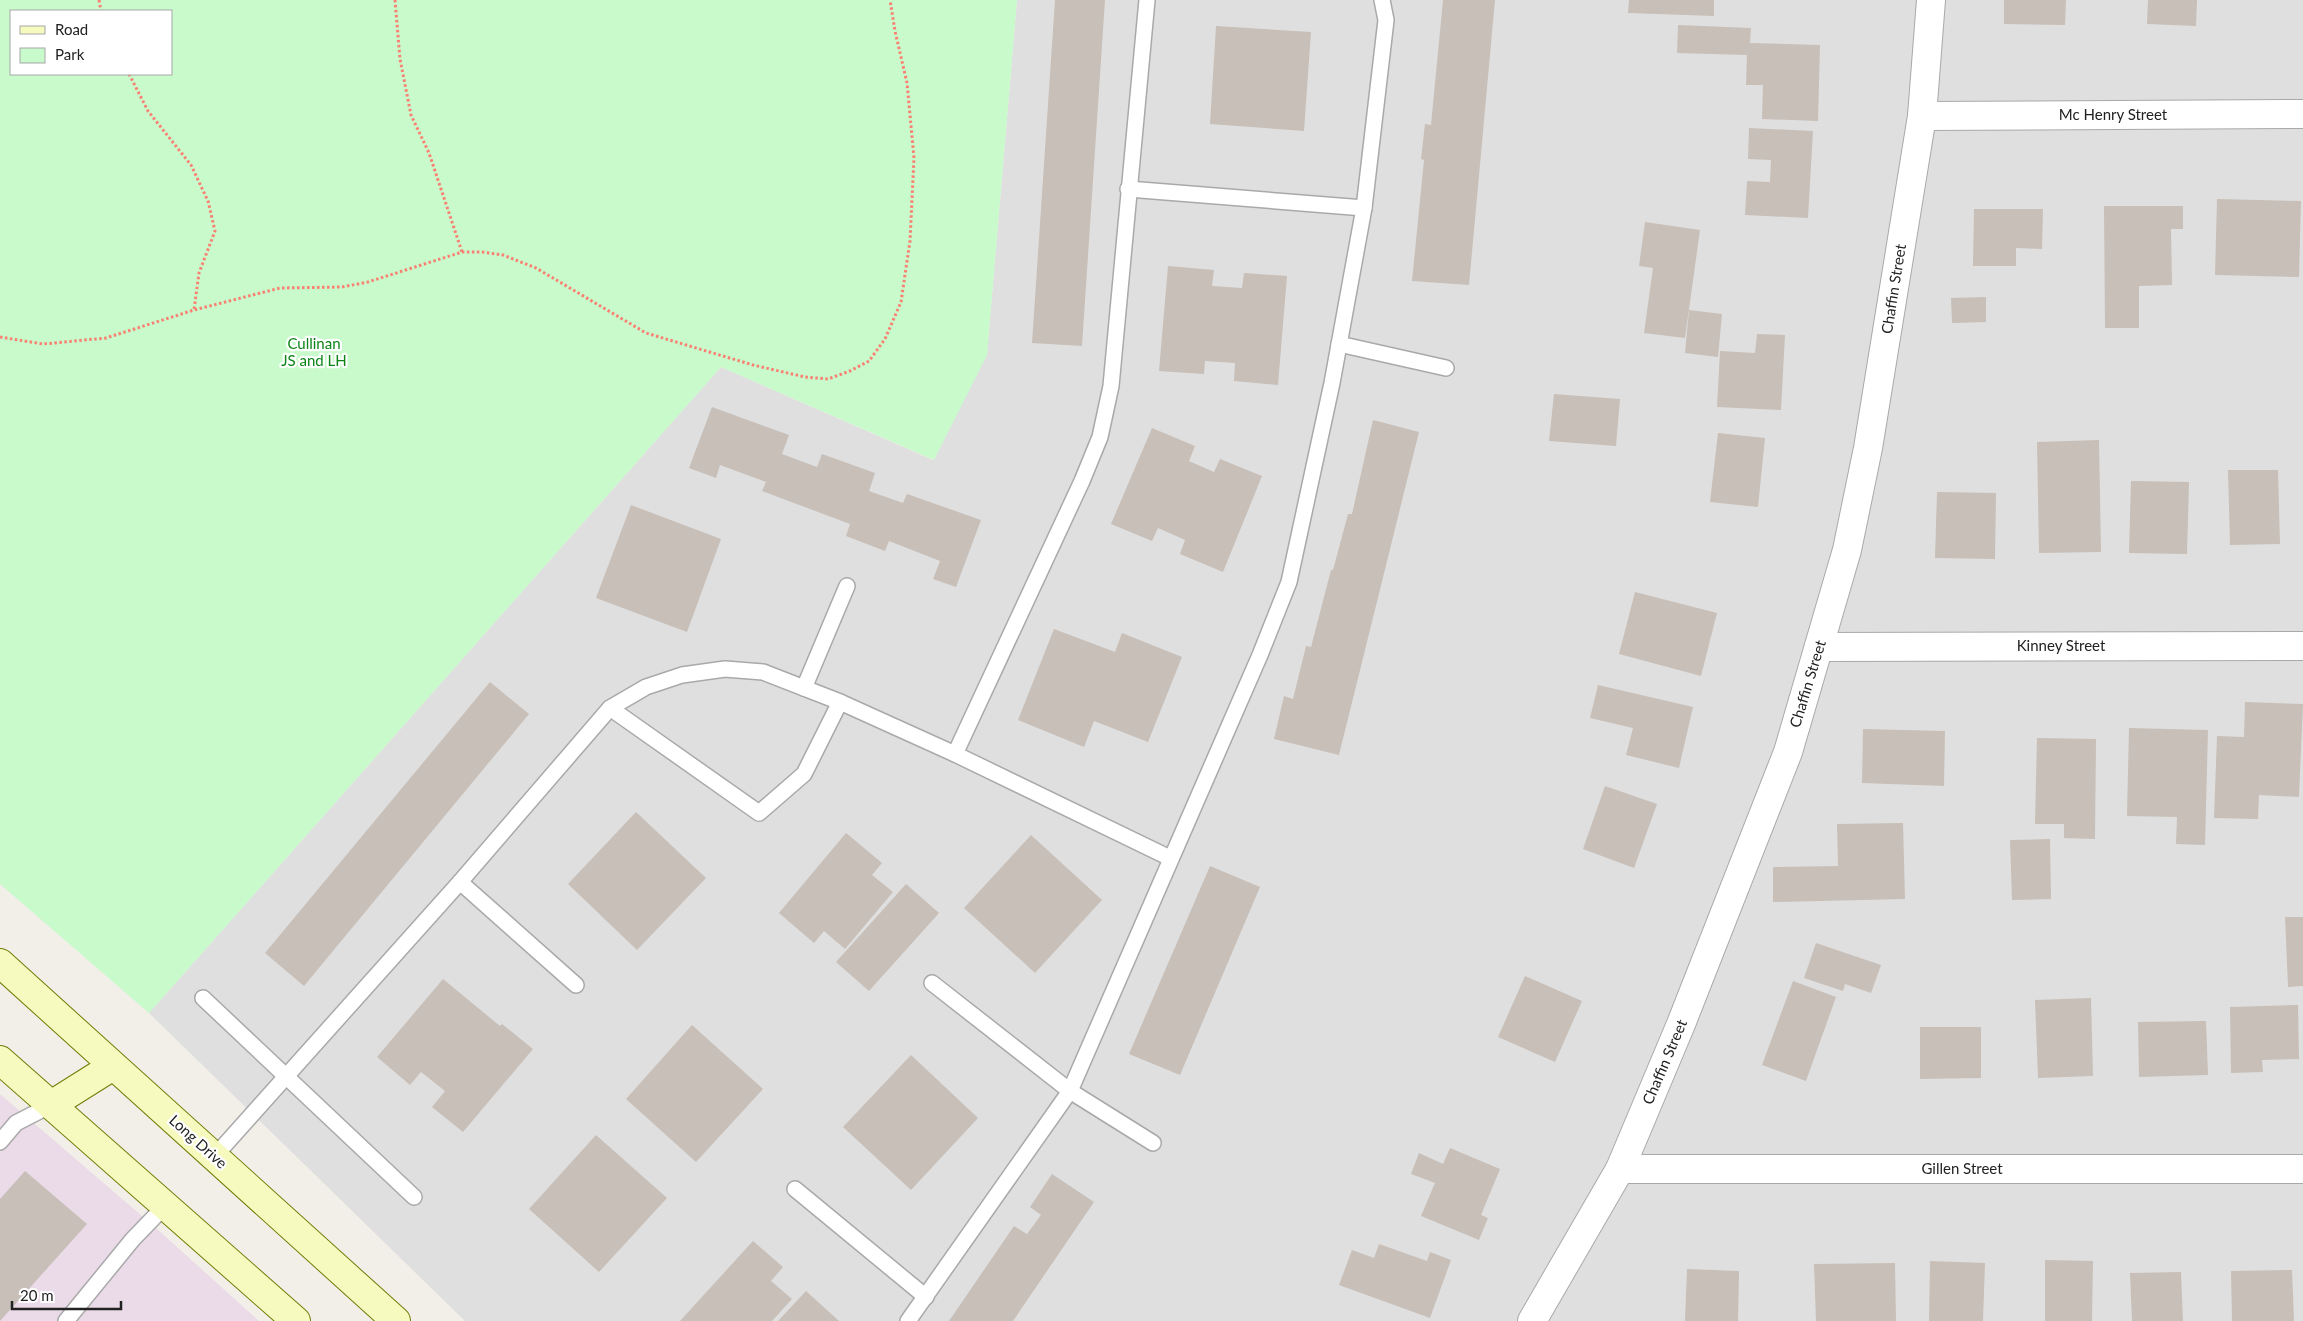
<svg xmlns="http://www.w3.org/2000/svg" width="2303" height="1321" viewBox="0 0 2303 1321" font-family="Lato,sans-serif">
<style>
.residential{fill:#e0dfdf}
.industrial{fill:#ebdbe8}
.park{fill:#c8facc;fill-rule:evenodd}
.building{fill:#c7bfb8}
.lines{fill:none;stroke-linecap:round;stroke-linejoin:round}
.lane-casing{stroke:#a9a9a9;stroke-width:18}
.street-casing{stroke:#a9a9a9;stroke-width:30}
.secondary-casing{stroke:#707d05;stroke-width:30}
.path{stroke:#fa8072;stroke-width:3;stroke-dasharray:2.5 2.5;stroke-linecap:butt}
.lane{stroke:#fff;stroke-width:15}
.street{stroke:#fff;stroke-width:28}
.secondary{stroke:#f7fabf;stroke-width:28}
.labels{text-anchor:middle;stroke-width:4.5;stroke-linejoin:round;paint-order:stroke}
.street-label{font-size:15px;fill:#222;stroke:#fff}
.park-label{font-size:15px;fill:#0c8416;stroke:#fff}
</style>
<rect width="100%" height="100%" fill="#f2efe9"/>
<path class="residential" d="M1017,0h1286v1321h-1838l-316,-308 572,-646 212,93 54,-106z"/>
<path class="industrial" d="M0,1094l156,134 103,93h-259z"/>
<path class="park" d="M0,0h1017l-30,355 -53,105 -213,-93 -572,646 -149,-129zM11,11h160v63h-160z"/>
<g class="building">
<path d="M1055,0h50l-23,346 -50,-3z"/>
<path d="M1443,0h52l-26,285 -57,-4 12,-121 -3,-1 4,-35 6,1z"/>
<path d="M1629,0h85v16l-86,-3z"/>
<path d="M2004,0h62l-1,25 -61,-1z"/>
<path d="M2148,0h49l-1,26 -49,-2z"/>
<path d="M1678,25l73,3 -1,15 70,2 -2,76 -56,-2 1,-34h-17l1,-30 -70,-2z"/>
<path d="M1216,26l95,6 -7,99 -94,-7z"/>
<path d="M1749,128l64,3 -5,87 -63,-3 2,-34 23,1 1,-22 -23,-1z"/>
<path d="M2217,199l84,2 -2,76 -84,-2z"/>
<path d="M2104,206h79v23h-12l1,56 -33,1v42h-34z"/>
<path d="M1974,209h69l-1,40 -26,-1v18h-43z"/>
<path d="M1645,222l55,8 -15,108 -41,-5 9,-65 -14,-2z"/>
<path d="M1168,266l46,4 -2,16 30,2 2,-15 43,3 -9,109 -44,-4 1,-18 -30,-2 -1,13 -45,-3z"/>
<path d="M1986,297v25l-34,1 -1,-25z"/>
<path d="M1689,310l33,4 -4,43 -33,-4z"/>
<path d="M1757,334l28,1 -4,75 -64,-3 3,-56 35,2z"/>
<path d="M1554,394l66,5 -4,47 -67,-5z"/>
<path d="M712,407l77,28 -7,19 35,13 5,-13 53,19 -6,18 34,12 4,-9 74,26 -25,67 -23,-8 7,-18 -51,-20 -4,10 -39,-15 4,-12 -88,-33 4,-9 -46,-17 -4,13 -27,-10z"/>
<path d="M1373,420l46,12 -80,323 -65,-16 10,-43 9,3 13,-53 5,1 20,-77h2l15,-56h4z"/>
<path d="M1152,428l43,18 -6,15 25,11 6,-13 42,17 -39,96 -43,-18 5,-14 -27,-12 -6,13 -41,-17z"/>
<path d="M1718,433l47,5 -7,69 -48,-5z"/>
<path d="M2099,440l2,112 -62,1 -2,-111z"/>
<path d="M2228,470h50l2,74 -50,1z"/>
<path d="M2131,481l58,1 -2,72 -58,-1z"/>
<path d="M1937,492l59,1 -1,66 -60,-1z"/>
<path d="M631,505l90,34 -34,93 -91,-34z"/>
<path d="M1635,592l82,21 -16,63 -82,-22z"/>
<path d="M1054,629l61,23 7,-19 60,24 -34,85 -54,-21 -10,26 -66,-27z"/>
<path d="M490,682l39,32 -225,272 -39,-33z"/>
<path d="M1598,685l95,22 -14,61 -53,-13 7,-27 -43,-10z"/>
<path d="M2245,702l58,2 -4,93 -40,-2 -1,24 -44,-1 3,-82 27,1z"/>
<path d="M2129,728l79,2 -3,115 -29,-1 1,-27 -50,-1z"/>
<path d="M1863,729l82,2 -1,55 -82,-3z"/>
<path d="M2037,738l59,1 -1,100 -31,-1v-14h-29z"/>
<path d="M1605,786l52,18 -23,64 -51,-19z"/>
<path d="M636,812l70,66 -69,72 -69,-66z"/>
<path d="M1903,823l2,76 -132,3v-35l65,-1 -1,-42z"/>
<path d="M846,833l36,30 -10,12 21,17 -48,57 -21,-18 -10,12 -35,-30z"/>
<path d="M1031,835l71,65 -67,73 -71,-65z"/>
<path d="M2050,839l1,60 -39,1 -2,-60z"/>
<path d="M1210,866l50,21 -80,188 -51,-21z"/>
<path d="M906,884l33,29 -70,78 -33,-29z"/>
<path d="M2285,917h18v69l-15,1z"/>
<path d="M1816,943l65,22 -10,28 -26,-9 -2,7 -39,-13z"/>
<path d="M1525,976l57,25 -27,61 -57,-25z"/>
<path d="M443,979l57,47 2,-2 31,25 -70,83 -31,-25 13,-16 -24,-19 -11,13 -33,-28z"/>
<path d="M1793,981l43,16 -30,84 -44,-16z"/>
<path d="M2091,998l2,78 -55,2 -3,-78z"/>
<path d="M2298,1005l1,54 -37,1 1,12 -32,1 -1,-66z"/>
<path d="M2206,1021l2,54 -69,2 -1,-55z"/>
<path d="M692,1025l71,64 -67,73 -70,-63z"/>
<path d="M1920,1027h61v51l-61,1z"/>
<path d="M911,1055l67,63 -67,72 -68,-63z"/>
<path d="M596,1135l71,63 -68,74 -70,-63z"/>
<path d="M1450,1148l50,21 -19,46 7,3 -9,22 -58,-24 14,-33 -24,-9 8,-21 24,11z"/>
<path d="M25,1171l62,53 -87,97v-122z"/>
<path d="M1052,1174l42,28 -81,119h-64l65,-95 13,8 14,-19 -11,-8z"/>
<path d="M753,1241l30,26 -12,14 21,18 -20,22h-92z"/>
<path d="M1379,1244l48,17 3,-9 21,8 -21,58 -91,-33 13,-35 22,8z"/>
<path d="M2045,1260l48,1 -1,60h-47z"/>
<path d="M1930,1261l55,2 -2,58h-54z"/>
<path d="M1895,1263l1,58h-80l-2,-57z"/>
<path d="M1687,1269l52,2 -1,50h-53z"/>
<path d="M2292,1270l2,51h-62l-1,-50z"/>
<path d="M2181,1272l2,49h-51l-2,-48z"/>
<path d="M806,1291l33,30h-61z"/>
</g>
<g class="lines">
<defs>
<g id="lane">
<path d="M1128,189l236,19"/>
<path d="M1339,344l107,24"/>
<path d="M804,688l43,-102"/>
<path d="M610,708l149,105 45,-39 36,-72"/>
<path d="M955,754l127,-273 18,-44 11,-51 36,-386"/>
<path d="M460,882l116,103"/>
<path d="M932,983l138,108 83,52"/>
<path d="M203,998l211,199"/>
<path d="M0,1142l16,-19 35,-18"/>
<path d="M214,1157l246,-275 150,-174 36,-21 36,-12 43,-6 38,3 77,30 115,52 215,104"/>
<path d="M795,1189l131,108"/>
<path d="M66,1321l67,-82 32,-33"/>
<path d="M908,1321l162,-230 190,-436 29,-73 43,-199 32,-175 22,-188 -4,-20"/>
</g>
<g id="street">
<path d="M1922,116l381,-2"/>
<path d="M1819,647l484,-1"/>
<path d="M1620,1169h683"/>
<path d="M1532,1321l88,-152 61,-145 107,-272 59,-202 21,-102 54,-332 9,-116"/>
</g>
<g id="secondary">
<path d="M0,963l396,358"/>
<path d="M0,1060l296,261"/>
<path d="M51,1105l62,-39"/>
</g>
</defs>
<use href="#lane" class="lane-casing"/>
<use href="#street" class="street-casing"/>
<use href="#secondary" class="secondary-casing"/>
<g class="path">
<path d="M99,0l2,11"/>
<path d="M395,0l5,59 11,56 18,38 33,99"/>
<path d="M129,74l19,37 43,54 17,36 7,30 -16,42 -5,37"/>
<path d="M0,337l43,7 63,-6 88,-28 86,-22 62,-1 26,-5 94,-30h20l21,3 33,13 110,65 107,32 52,12 23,2 22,-8 19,-10 16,-22 16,-37 9,-61 4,-83 -7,-75 -12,-52 -5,-31"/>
</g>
<use href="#lane" class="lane"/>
<use href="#street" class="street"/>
<use href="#secondary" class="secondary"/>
</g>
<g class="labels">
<g class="street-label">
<text x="2113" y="120">Mc Henry Street</text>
<text transform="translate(1894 289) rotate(-81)" y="5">Chaffin Street</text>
<text x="2061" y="651">Kinney Street</text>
<text transform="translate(1808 684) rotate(-73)" y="5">Chaffin Street</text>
<text transform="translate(1665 1062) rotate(-67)" y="5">Chaffin Street</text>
<text transform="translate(198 1142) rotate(42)" y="5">Long Drive</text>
<text x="1962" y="1174">Gillen Street</text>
</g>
<g class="park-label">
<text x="314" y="349">Cullinan<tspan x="314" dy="17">JS and LH</tspan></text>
</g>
</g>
<rect x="10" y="10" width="162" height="65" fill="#ffffff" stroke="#a7a7a7"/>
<rect x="20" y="26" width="25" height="8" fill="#f7fabf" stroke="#a7a7a7"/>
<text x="55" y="35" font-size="15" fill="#222222">Road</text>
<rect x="20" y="48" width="25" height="15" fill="#c8facc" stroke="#a7a7a7"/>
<text x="55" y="60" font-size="15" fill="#222222">Park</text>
<path d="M12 1301v8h109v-8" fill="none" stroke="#222222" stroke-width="2.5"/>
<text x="20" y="1301" font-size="15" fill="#222222" stroke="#ffffff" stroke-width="4" paint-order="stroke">20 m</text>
</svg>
